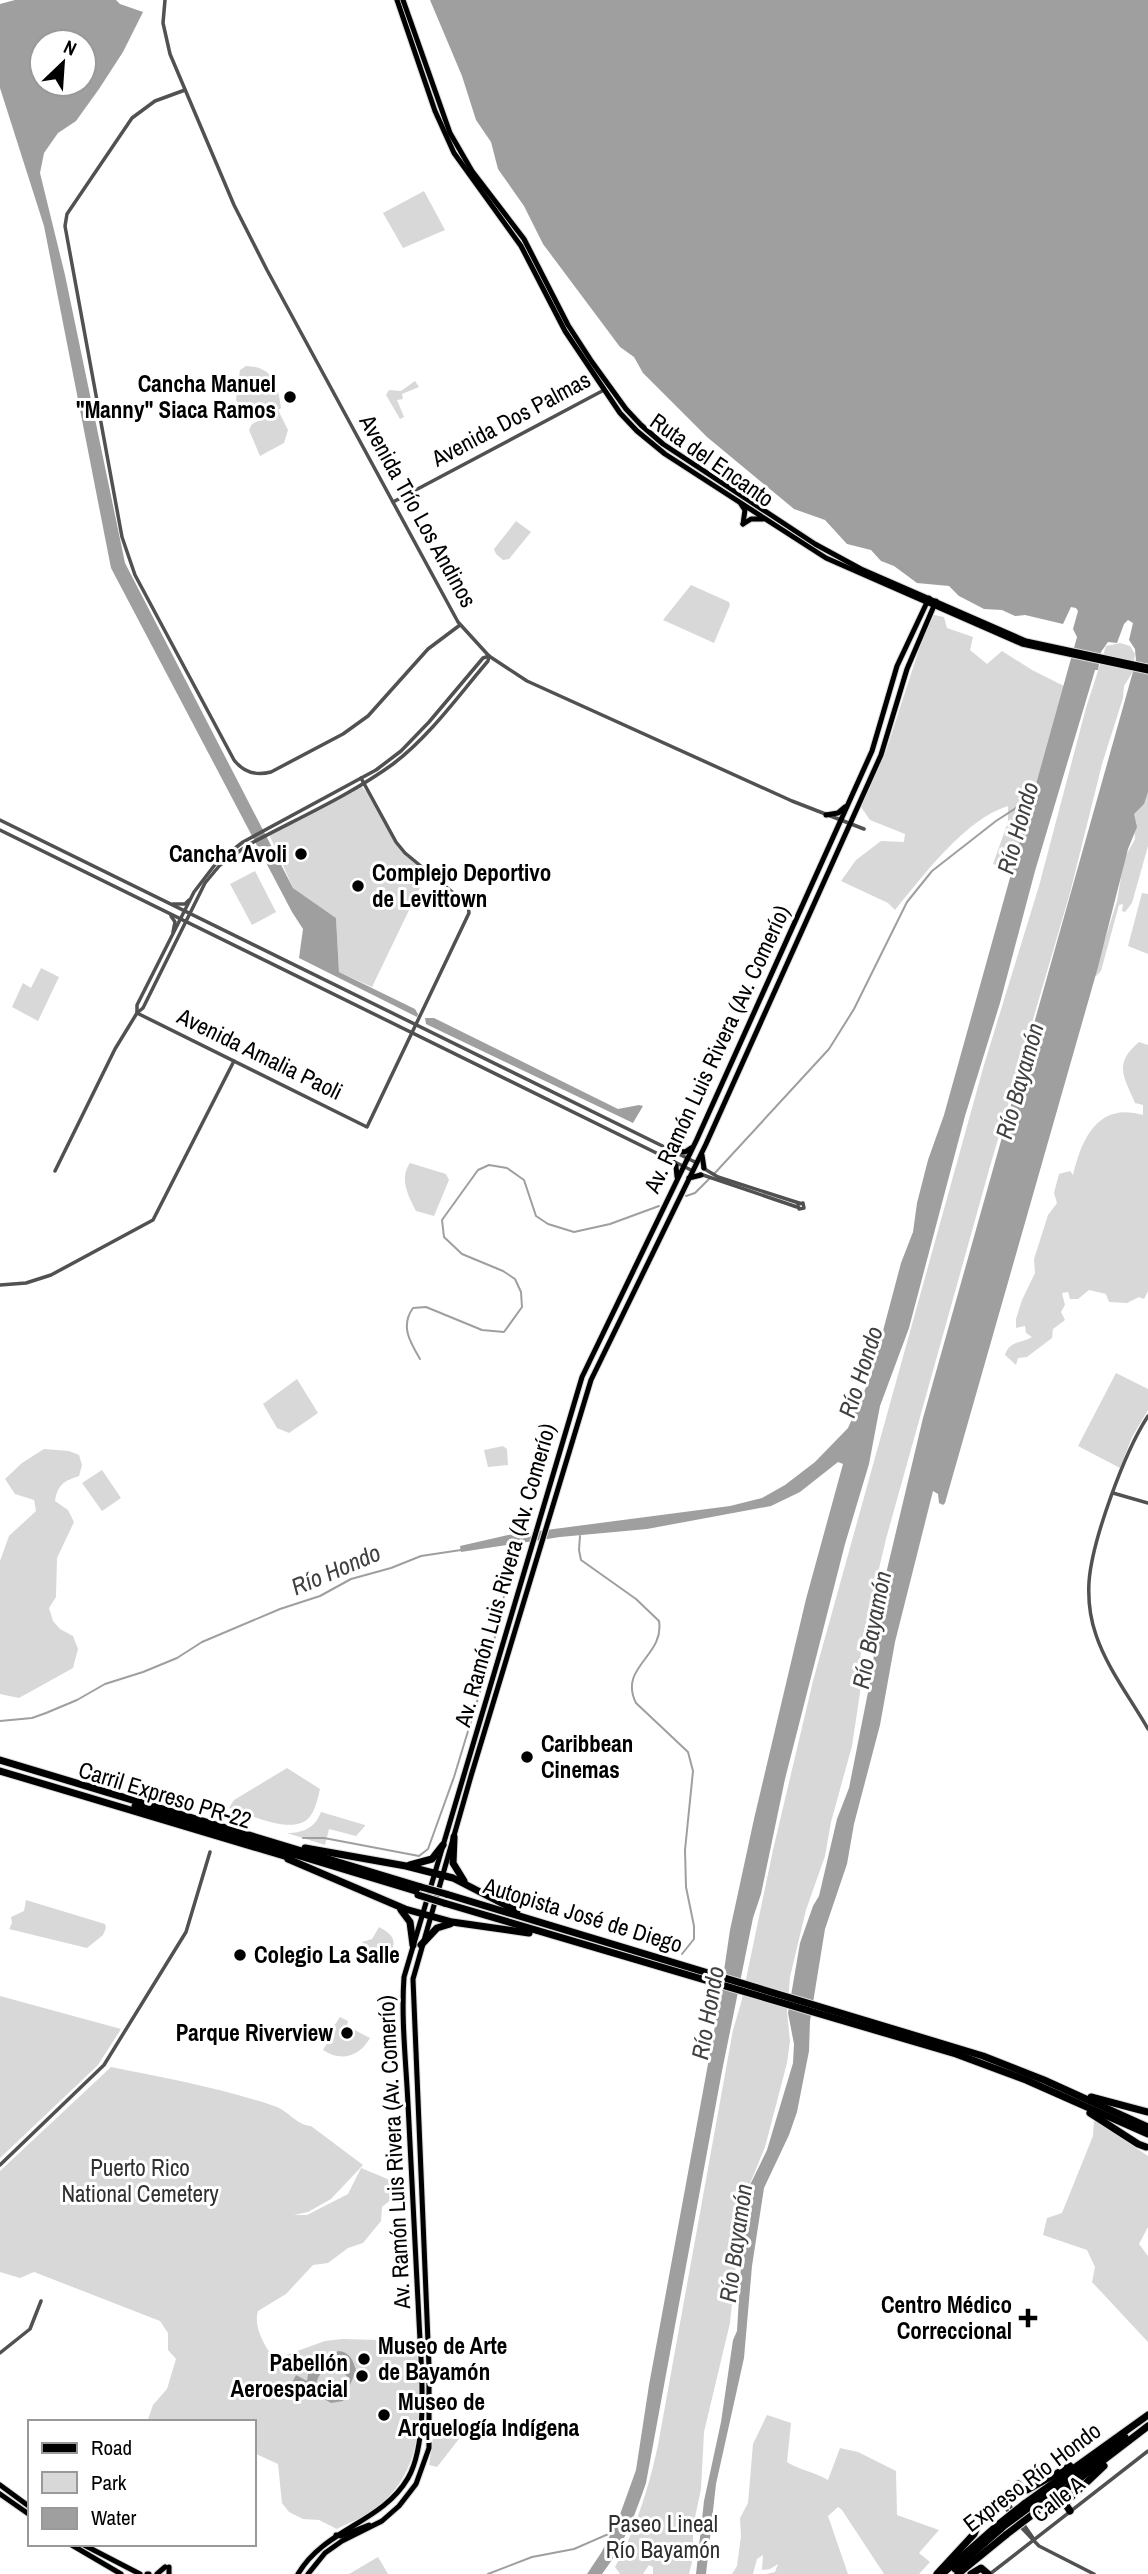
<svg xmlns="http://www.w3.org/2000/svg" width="1148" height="2574" viewBox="0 0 1148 2574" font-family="'Archivo Narrow',sans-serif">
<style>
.green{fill:#d8d8d8}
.water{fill:#9f9f9f;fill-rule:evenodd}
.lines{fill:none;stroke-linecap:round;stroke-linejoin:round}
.stream{stroke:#9f9f9f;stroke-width:2}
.major-casing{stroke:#dbdbdb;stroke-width:7}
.highway-casing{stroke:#dbdbdb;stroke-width:9}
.minor{stroke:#515151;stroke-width:3.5}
.major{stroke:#000;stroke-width:5}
.highway{stroke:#000;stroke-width:7}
.highway-bridge-casing{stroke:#dbdbdb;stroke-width:9;stroke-linecap:butt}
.highway-bridge{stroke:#000;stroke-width:7}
.poi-dot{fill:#000;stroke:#fff;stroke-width:2.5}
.labels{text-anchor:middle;stroke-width:6;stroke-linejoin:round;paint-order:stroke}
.poi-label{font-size:23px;font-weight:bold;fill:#000;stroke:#fff;text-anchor:end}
.street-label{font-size:23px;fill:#000;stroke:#fff}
.park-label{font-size:23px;fill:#2f2f2f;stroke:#fff}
.water-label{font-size:24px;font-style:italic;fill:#404040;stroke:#fff}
</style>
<rect width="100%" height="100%" fill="#fff"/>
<g class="green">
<path d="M424,191l21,39 -42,18 -20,-35z"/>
<path d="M246,366c27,1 32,18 35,42l-3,2 10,20 -4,13 -24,13 -11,-26 3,-6 19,-10 -27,-4 -8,-10 4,-30z"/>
<path d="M415,381l4,6 -17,7 1,5 -6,1 7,17 -4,2 -14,-24 3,-5 12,1z"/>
<path d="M516,521l15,11 -22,27 -6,1 -7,-6 -2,-5z"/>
<path d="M691,585l38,17 1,3 -16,38 -51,-23z"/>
<path d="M934,615l10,2 3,11 26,9 -3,13 17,14 15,-13 30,19 32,16 -51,185 -20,-7 15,-42v-16c-43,13 -85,70 -113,104l-7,-7 -47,-22 15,-21 25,-19 23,1 1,-8 -35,-14 -9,-13 25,-56 38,-117z"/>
<path d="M1120,643l10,3 5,8 -3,19 -8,13 -1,12 -21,66 -32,129 -81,277 -103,369 -25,106 -1,48 -8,53 -21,76 -6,34 -19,54 -16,67 -3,35 3,29 -3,22 -22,84 -16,39 -8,28 -11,109 -26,109 -3,57 -8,38v31l-4,16h-36v-7l-4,-2 -6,9h-23l-5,-7c21,-38 34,-80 43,-122l75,-415 8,-27 32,-153 40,-169 171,-616 55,-179 47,-178 20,-62z"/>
<path d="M1148,783v63l-16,57 -7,9 -3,-1 1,-7 -4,1 -18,66 -5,5 -2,-1 23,-74 7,-42 11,-20 -2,-26z"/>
<path d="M361,786l5,5 29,51 29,28 1,7 -53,110 -33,-15 -3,-54 -43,-30 -24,-54z"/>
<path d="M255,871l21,41 -24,13 -22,-41z"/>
<path d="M1142,893l6,1v60l-20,-8z"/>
<path d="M41,968l18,9 -21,44 -26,-14 11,-24 8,5z"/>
<path d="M1139,1042l9,3v246l-4,8 -5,-2 -12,6 -18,-1 -3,-8 -17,-4 -11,9h-8l-2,-7 -6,1 3,12 -4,7 4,8 -12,9 -1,9 -25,19 -9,1 -2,7 -11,-10c4,-14 17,-12 27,-18l-6,-4 -1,-7 -9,2v-9l6,-19 13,-27 -1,-14 14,-44 9,-12 -3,-10 5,-19 11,-3 3,4c9,-37 25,-73 70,-60v-10l-8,-2c-11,-26 -22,-39 4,-61z"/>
<path d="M410,1163l36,11 3,6 -15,36 -18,-5c-8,-15 -17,-33 -6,-48z"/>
<path d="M1116,1373l32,16v21l-16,27 -12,31 -42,-22z"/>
<path d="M297,1379l21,34 -29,20 -12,-5 -14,-24z"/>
<path d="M503,1446l4,3 1,16 -20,2 -4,-17z"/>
<path d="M44,1449l25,2 10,4 3,10 -3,11c-15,5 -21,8 -24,25l13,9 6,12 -17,36 -1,39 -7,11 4,13 7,8 13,7 5,13 -5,19 -54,30 -19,-4v-133l9,-25 27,-25 -2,-11 -19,-6 -10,-15 17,-16z"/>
<path d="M102,1470l19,28 -19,13 -20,-28z"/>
<path d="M287,1768l33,21c-2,8 -4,19 -9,26 -14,23 -62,-1 -82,-7l5,-8z"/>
<path d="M321,1812l44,13v1l-9,10 -27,-7 -4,16 -38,-12c16,0 28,-5 34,-21z"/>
<path d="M26,1900l79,24 1,4 -3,7 -16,13 -78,-19 3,-6 -1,-6 13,-6z"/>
<path d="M379,1927c17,9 18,15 9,33 -10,-3 -23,-7 -26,-18l10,-3z"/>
<path d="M0,1996l121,33 -23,36 -98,93z"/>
<path d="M340,2017l8,4 -1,5 23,12c-11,19 -29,24 -47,12l13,-22 -2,-2z"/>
<path d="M111,2067c55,11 110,21 163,39 14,4 22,19 37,20l52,39 -32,34 -23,13 -14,3h13l41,-21 13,-26 29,12 3,18 -11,9 -1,14 -18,22 -15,5 -20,15 -15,2 -27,29 -28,17c-5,15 7,37 17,48l50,-18 17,-2 74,2c4,65 14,129 -45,171 -10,7 -23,11 -34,17l-18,-9 -16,-1 -14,-7 -7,-9 -4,-39 -24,-11v-31h-107l6,-17 14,-16 9,-30 -8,-9v-17l-8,-12 -126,-49 -14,6 -20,-6v-101z"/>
<path d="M1094,2120l54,36v71l-9,17 9,12v86l-56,-60 3,-15 -8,-17 -44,-15 4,-17 15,-5 31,-77z"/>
<path d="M767,2415l24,8 -4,39c14,9 26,9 41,18l12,-32 18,4 38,19 1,44 42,15 -20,23 11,9 -11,12h-35l-42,-64 -4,-3 -10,9 20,58h-82l9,-2 3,-8 -8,5 -8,1 1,-15 -6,4 -4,15h-21l5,-8 4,-30 -1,-18 8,-15 5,-59z"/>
<path d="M445,2427h10l4,12 -22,28 -8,-2 5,-33z"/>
<path d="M378,2557l10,17h-39z"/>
</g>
<g class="water">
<path d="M15,0h101l4,4 23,8 -20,40 -24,37 -23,32 -18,12 -14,20 -4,20 25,102 60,288 168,325 43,30 3,54 76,37 3,5 -1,3 -118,-59 4,-29 -11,-17 -181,-344 -67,-342 -44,-138v-84zM42,42h42v42h-42z"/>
<path d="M430,0h718v792l-4,12 -10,10 3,13 -9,22 -30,118 -153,536 -2,2 -4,-2 -1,-9 -5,-3 -38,151 -15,83 -26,99 -7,40 -22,65 -15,92 -1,30 -12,61 -8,23 -25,53 -12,78 -8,92 -28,126 -10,90h-10l8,-73 17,-79 12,-82 4,-9 7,-115 6,-31 17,-35 26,-87 1,-19 -6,-31 12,-70 13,-37 6,-10 18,-77 12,-31 21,-106 15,-104 38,-160 213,-757 -1,-12 -6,-9 4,-17 -5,-3 -4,4 -7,19 -9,-1 -7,10 -3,18h-3l-2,7 -58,194 -35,132 -35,113 -56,212 -29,78 -11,58 -24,80 -60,235 -24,115 -8,24 -31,153 -76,412c-11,32 -23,64 -44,91h-15l14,-21 17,-33 18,-50 13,-85 70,-381 11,-74 24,-111 52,-220 37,-135 -5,-2 -38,30 -29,14 -124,23 -87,8 -99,15 -1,-6 48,-11 222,-29 32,-8 23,-13 30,-23 33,-34 23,-52 30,-113 12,-31 4,-29 11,-43 16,-45 133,-478 -4,-8 5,-18 -2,-3 -5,-1 -8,17 -38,-9 -10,1 -13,-6 -18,-1 -25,-13 -10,-10 -32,-3 -23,-17 -13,-5 -10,-11 -24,-6 -22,-24 -31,-11 -87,-72 -64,-64 -9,-16 -14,-10 -77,-103 -19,-38 -26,-37 -7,-27 -15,-22 -14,-44z"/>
<path d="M425,1018h9l184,91 21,-4 4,1 -10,17 -203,-97 -4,-2z"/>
<path d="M338,2351c11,0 16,10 18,20l-13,30 -12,2 -38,-22 3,-6 11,6 2,-13 10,-5 4,4c-1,7 -8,12 -6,19l17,10 10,-7 4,-12 -12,-11 -3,-10z"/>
</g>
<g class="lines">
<g class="stream">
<path d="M714,1174l115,-125 25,-40 53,-107 25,-31 64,-50 40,-26"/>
<path d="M686,1196l9,-3 15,-15"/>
<path d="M420,1359c-10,-17 -20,-33 -7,-51l13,-1 56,23 22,2 18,-25 -1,-15 -6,-13 -12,-8 -41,-17 -18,-17 -2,-17 36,-50 11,-5 18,3 17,12 12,36 12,8 26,8 36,-8 49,-18"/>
<path d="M580,1536l-1,14 2,10 55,39 23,22c6,35 -41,46 -23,82l52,49 5,19 -8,79 1,37 8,39v13l-12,15"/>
<path d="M0,1721l32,-3 14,-5 31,-13 28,-16 38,-12 34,-14 25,-16 78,-33 40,-13 31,-17 40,-11 30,-12 40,-6"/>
<path d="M303,1838h21l95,18 9,-7 26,-72 36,-118 26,-117"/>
<path d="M488,2574l44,-17 42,-8 39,-17"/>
</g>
<defs>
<g id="major">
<path d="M397,0l38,111 19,42 67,93 44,85 55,82 17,18 28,23 161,104 196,86 126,27"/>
<path d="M403,0l47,133 22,38 52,68 44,86 24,37 34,47 15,16 22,19 152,100 46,25 165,72 122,26"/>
<path d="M741,504l4,6 -2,14"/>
<path d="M743,524l8,-5h12"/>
<path d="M826,815l12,-2 7,-6"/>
<path d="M672,1150l13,2 6,-4"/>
<path d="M702,1155l2,13"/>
<path d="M672,1161l4,5 1,11"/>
<path d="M689,1178l12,-3"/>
<path d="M0,2485l30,22"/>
<path d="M0,2494l30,21"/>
<path d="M336,2535l5,1 28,-11"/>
<path d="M70,2544l51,30"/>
<path d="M82,2544l58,30"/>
<path d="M147,2574h2"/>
<path d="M157,2574l8,-7"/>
<path d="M169,2574v-7"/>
<path d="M298,2574c26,-45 84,-51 110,-96 21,-36 13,-114 11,-157 -3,-72 -7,-144 -11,-217 -2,-42 -7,-85 -4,-127l178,-600 115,-238 175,-388 25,-85 32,-68"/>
<path d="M308,2574l17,-21 17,-12 40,-20 17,-15 17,-22 13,-36v-82l-16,-387 58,-203 120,-396 115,-236 175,-389 26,-86 29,-68"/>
</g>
<g id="highway">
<path d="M0,1760l421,127"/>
<path d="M0,1771l291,87"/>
<path d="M135,1806l284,86"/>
<path d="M454,1837l-1,26 11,18"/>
<path d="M305,1848l101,18 47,12 64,33"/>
<path d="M288,1859l117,50 47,13 77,11"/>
<path d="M410,1865l22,-6 11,-14"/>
<path d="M446,1894l537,162 61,24 104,47"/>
<path d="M444,1903l512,151 70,26 122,54"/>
<path d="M401,1910l9,12 3,23"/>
<path d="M421,1945l16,-17 13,-4"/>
<path d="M1091,2097l57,15"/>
<path d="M1090,2113l48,31 8,3"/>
<path d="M1018,2484l4,5 5,1 43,-24"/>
<path d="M1024,2504l124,-89"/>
<path d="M1027,2509l98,-72"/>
<path d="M1070,2511l-4,-6 2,-5 36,-34"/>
<path d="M1032,2515l116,-89"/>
<path d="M955,2569l49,-43"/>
<path d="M937,2574l37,-40 3,-7v-8"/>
<path d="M942,2574l57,-50"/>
<path d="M958,2574l49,-40"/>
<path d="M971,2574l10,-6 7,6"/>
</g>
</defs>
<use href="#major" class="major-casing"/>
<use href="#highway" class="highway-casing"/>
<g class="minor">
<path d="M165,0l-2,23 7,31 64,151 33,65 191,352 31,34 38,25 265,120 72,28"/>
<path d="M185,90l-30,11 -23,17 -65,96 -2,12 57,311 13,38 99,185c10,13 22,16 37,12l72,-38 25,-18 60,-67 32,-24"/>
<path d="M393,502l211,-112"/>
<path d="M0,820l697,343"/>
<path d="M0,830l693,341"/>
<path d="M173,904h12l4,-4"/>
<path d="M171,916l4,6 -2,10"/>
<path d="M137,1013l230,114 102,-214 -1,-8 -63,-52 -9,-11 -35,-64"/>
<path d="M137,1013v-8l57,-113 23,-30 26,-20 133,-72 25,-19 28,-29 54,-64 6,-2"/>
<path d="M703,1168l15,9 81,26"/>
<path d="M55,1171l60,-122 22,-36 6,-5 62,-125 15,-18 28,-20c48,-26 101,-49 145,-81 37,-28 65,-68 95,-103l1,-5"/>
<path d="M700,1174l97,33"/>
<path d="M803,1203l1,5 -5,1 -1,-5z"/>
<path d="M0,1285l26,-2 25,-8 102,-55 81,-159"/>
<path d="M1148,1416c-23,35 -56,124 -59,166 -1,18 1,36 7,53 11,33 35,64 52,94"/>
<path d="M1113,1493l35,10"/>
<path d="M0,2165l104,-100 82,-133 24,-80"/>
<path d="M0,2353l30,-24 11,-28"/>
<path d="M1002,2495l11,15"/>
<path d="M998,2498l13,17"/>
<path d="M977,2519l21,-21 20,-14"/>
<path d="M1022,2522l11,16"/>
<path d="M1018,2524l21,22 55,28"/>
<path d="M990,2574l158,-123"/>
</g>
<use href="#major" class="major"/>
<use href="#highway" class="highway"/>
<defs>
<g id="highway-bridge">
<path d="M421,1887l25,7"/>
<path d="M418,1895l26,8"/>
<path d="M999,2524l25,-20"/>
<path d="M1004,2526l23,-17"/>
<path d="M1007,2534l25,-19"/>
</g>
</defs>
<use href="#highway-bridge" class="highway-bridge-casing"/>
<use href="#highway-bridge" class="highway-bridge"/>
</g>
<g class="poi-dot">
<circle cx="290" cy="397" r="7"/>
<circle cx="301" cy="854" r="7"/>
<circle cx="358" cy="886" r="7"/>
<circle cx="527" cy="1757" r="7"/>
<circle cx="240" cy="1955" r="7"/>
<circle cx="347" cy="2033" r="7"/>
<path d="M1024.5 2307.5h7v7h7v7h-7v7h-7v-7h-7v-7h7z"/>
<circle cx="364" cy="2359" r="7"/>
<circle cx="362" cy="2376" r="7"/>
<circle cx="384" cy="2415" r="7"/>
</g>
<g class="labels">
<g class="poi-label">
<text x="276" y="392">Cancha Manuel<tspan x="276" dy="26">"Manny" Siaca Ramos</tspan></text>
<text x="287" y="862">Cancha Avoli</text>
<text x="372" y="881" text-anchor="start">Complejo Deportivo<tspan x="372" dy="26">de Levittown</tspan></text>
<text x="541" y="1752" text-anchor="start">Caribbean<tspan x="541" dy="26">Cinemas</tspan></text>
<text x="254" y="1963" text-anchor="start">Colegio La Salle</text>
<text x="333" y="2041">Parque Riverview</text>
<text x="1012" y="2313">Centro Médico<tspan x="1012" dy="26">Correccional</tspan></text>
<text x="378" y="2354" text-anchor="start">Museo de Arte<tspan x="378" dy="26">de Bayamón</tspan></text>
<text x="348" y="2371">Pabellón<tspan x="348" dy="26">Aeroespacial</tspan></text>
<text x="398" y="2410" text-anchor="start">Museo de<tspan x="398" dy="26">Arquelogía Indígena</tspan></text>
</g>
<g class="street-label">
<text transform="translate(511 419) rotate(-28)" y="8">Avenida Dos Palmas</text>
<text transform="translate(712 460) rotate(35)" y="8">Ruta del Encanto</text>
<text transform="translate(418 511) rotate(61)" y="8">Avenida Trío Los Andinos</text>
<text transform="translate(717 1049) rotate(-65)" y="8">Av. Ramón Luis Rivera (Av. Comerío)</text>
<text transform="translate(260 1054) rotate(26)" y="8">Avenida Amalia Paoli</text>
<text transform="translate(505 1575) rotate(-74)" y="8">Av. Ramón Luis Rivera (Av. Comerío)</text>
<text transform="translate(165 1795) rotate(17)" y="8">Carril Expreso PR-22</text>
<text transform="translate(583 1915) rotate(17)" y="8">Autopista José de Diego</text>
<text transform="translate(394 2152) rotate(-93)" y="8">Av. Ramón Luis Rivera (Av. Comerío)</text>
<text transform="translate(1032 2477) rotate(-37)" y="8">Expreso Río Hondo</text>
<text transform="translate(1058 2499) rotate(-38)" y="8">Calle A</text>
</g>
<g class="park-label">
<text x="140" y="2176">Puerto Rico<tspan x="140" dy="26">National Cemetery</tspan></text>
<text x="663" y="2532">Paseo Lineal<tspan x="663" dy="26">Río Bayamón</tspan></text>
</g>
<g class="water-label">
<text transform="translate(1018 828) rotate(-74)" y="8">Río Hondo</text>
<text transform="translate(1020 1081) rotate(-74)" y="8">Río Bayamón</text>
<text transform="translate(861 1372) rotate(-72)" y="8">Río Hondo</text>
<text transform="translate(336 1570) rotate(-23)" y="8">Río Hondo</text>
<text transform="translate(872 1630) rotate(-79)" y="8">Río Bayamón</text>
<text transform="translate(708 2013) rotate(-80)" y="8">Río Hondo</text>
<text transform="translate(736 2243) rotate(-82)" y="8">Río Bayamón</text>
</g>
</g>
<rect x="28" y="2420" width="228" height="126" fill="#ffffff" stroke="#999999" stroke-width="2"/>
<rect x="42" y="2443" width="35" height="10" fill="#000000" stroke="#999999" stroke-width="2"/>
<text x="91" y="2455" font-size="21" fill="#000000">Road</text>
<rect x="42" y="2472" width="35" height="21" fill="#d8d8d8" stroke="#999999" stroke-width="2"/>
<text x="91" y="2490" font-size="21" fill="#000000">Park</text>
<rect x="42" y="2508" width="35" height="21" fill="#9f9f9f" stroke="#999999" stroke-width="2"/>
<text x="91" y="2525" font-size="21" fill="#000000">Water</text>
<g transform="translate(63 63) rotate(25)"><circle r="33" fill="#ffffff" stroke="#999999" stroke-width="2"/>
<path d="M0-5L12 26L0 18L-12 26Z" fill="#000000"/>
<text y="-10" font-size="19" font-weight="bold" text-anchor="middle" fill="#000000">N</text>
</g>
</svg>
